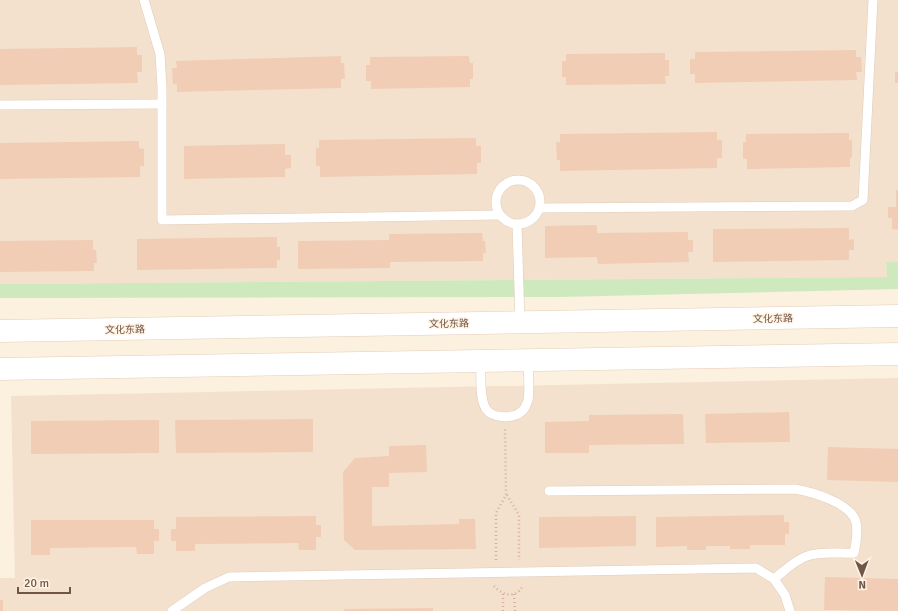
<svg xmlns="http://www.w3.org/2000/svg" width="898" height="611" viewBox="0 0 898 611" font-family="Signika,'Noto Sans SC',sans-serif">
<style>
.residential{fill:#f3e1cd}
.green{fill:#cfe9be}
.building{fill:#f1cdb6}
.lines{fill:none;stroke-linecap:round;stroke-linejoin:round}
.lane-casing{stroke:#dfccbb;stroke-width:10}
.secondary-casing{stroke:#e4cdb9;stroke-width:23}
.path{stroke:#d5b09a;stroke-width:2.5;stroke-dasharray:1 3;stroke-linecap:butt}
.lane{stroke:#fff;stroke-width:9}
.secondary{stroke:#fff;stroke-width:22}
.labels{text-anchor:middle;stroke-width:3;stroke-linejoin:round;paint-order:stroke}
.street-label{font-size:10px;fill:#715547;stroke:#fff4e4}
</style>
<rect width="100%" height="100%" fill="#fcf0de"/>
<g class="residential">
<path d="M0,0h898v262h-12l1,15 -887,7z"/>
<path d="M898,378v233h-898v-33h15l-4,-182z"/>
</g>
<path class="green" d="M886,262h12v27l-338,8 -560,1v-14l887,-7z"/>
<g class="building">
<path d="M137,47v8h5v17h-5l1,11 -138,2v-36z"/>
<path d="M856,50v7h5l1,15h-6l1,8 -162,3v-9h-5v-15h5v-7z"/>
<path d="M665,53v7h4v16h-4l1,8 -100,1v-8h-4v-16h4v-7z"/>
<path d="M341,56v7h3l1,16h-4v9l-164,4v-8h-4l-1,-16h5l-1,-7z"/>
<path d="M469,56l1,7h3v16h-3v8l-99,2v-8h-5v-16h4v-8z"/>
<rect x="895" y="72" width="3" height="11"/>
<path d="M717,132v8h5v18h-5v10l-157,3v-11h-3l-1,-18h4v-8z"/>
<path d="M849,133v7h3v17l-2,1v9l-103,2v-10h-4v-17h3v-8z"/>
<path d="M476,138v8h5v17h-4v11l-157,3v-11h-4v-18h3v-8z"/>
<path d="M139,141v7l5,1v17h-4v11l-140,2v-36z"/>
<path d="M285,144v11h6v13l-6,1v8l-101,2v-33z"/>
<path d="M896,190h2v40l-6,-1v-11h-4v-11h8z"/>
<path d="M597,225v8l91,-1v8h5v12h-5l1,10 -91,2 -1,-7 -52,1v-32z"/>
<path d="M849,228v12l5,-1v11h-5v10l-136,2v-33z"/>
<path d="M482,233l1,8h2l1,12h-3v8l-93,1v6l-92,1v-28l91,-1v-6z"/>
<path d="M277,237v10h3v13h-3v8l-140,2v-31z"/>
<path d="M93,240v10h3l1,13h-3v8l-94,1v-31z"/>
<path d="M789,412l1,30 -84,1 -1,-29z"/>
<path d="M683,414l1,30 -95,1v8h-44v-31l44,-1v-6z"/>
<path d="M313,419v33l-137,1 -1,-33z"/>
<path d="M159,420v33l-128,1v-33z"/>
<path d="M426,445l1,27 -38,1v14h-17v39l87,-2v-5h16l1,30 -121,1 -11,-10 -1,-68 12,-14 34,-2v-10z"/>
<path d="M828,447l70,2v33l-71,-2z"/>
<path d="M784,515v7h5v12h-4v11h-35v4h-20v-3h-24v4h-19v-4l-31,1v-30z"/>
<path d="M316,516v9h5v12h-5v13h-17l-1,-7 -103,1v7h-19v-10h-5v-12h5v-12z"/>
<path d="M636,516v30l-97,2v-31z"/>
<path d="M31,520h123v9h5v12h-5v13h-17l-1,-7 -86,1v7h-19z"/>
<path d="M825,577l73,2v32l-74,-1z"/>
<rect x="0" y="600" width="3" height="11"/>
<path d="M433,608v3h-89v-2z"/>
</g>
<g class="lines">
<defs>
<g id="lane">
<path d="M144,0l16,54 2,34v132l337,-5"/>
<path d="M0,105l162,-1"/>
<circle cx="518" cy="202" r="22"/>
<path d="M540,208l312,-2 11,-6 10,-200"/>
<path d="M517,224l3,98"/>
<path d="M481,361c0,13 -2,37 5,48 7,10 28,10 36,2 3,-2 5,-8 6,-11 2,-9 0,-30 0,-40"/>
<path d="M549,491l246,-2c17,3 56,14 61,33 2,10 0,22 -2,31 -14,1 -32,-2 -47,3 -12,4 -23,15 -33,23"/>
<path d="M172,611l33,-23 24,-11 527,-9 18,11 11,16 5,16"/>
</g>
<g id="secondary">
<path d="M0,331l898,-15"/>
<path d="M0,369l898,-15"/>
</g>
</defs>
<use href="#lane" class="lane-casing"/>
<use href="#secondary" class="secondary-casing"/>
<g class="path">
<path d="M507,495l12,20v45"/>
<path d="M496,560v-47l10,-18 -1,-66"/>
<path d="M494,586c9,10 23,13 29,-1"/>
<path d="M503,594v17"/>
<path d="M514,594l1,17"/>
</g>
<use href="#lane" class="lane"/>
<use href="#secondary" class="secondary"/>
</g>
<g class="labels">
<g class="street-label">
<text transform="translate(773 318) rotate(-1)" y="4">文化东路</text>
<text transform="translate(449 323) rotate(-1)" y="4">文化东路</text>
<text transform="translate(125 329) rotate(-1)" y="4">文化东路</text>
</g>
</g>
<g transform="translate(862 575) rotate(179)" stroke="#fff4e4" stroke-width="3" paint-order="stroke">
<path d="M0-3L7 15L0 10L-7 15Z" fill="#715547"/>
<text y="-6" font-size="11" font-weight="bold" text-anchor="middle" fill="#715547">N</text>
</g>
<path d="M18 587v6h52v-6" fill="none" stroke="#715547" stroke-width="2"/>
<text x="24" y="587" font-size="12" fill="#715547" stroke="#fff4e4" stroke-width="3" paint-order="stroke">20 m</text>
</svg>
